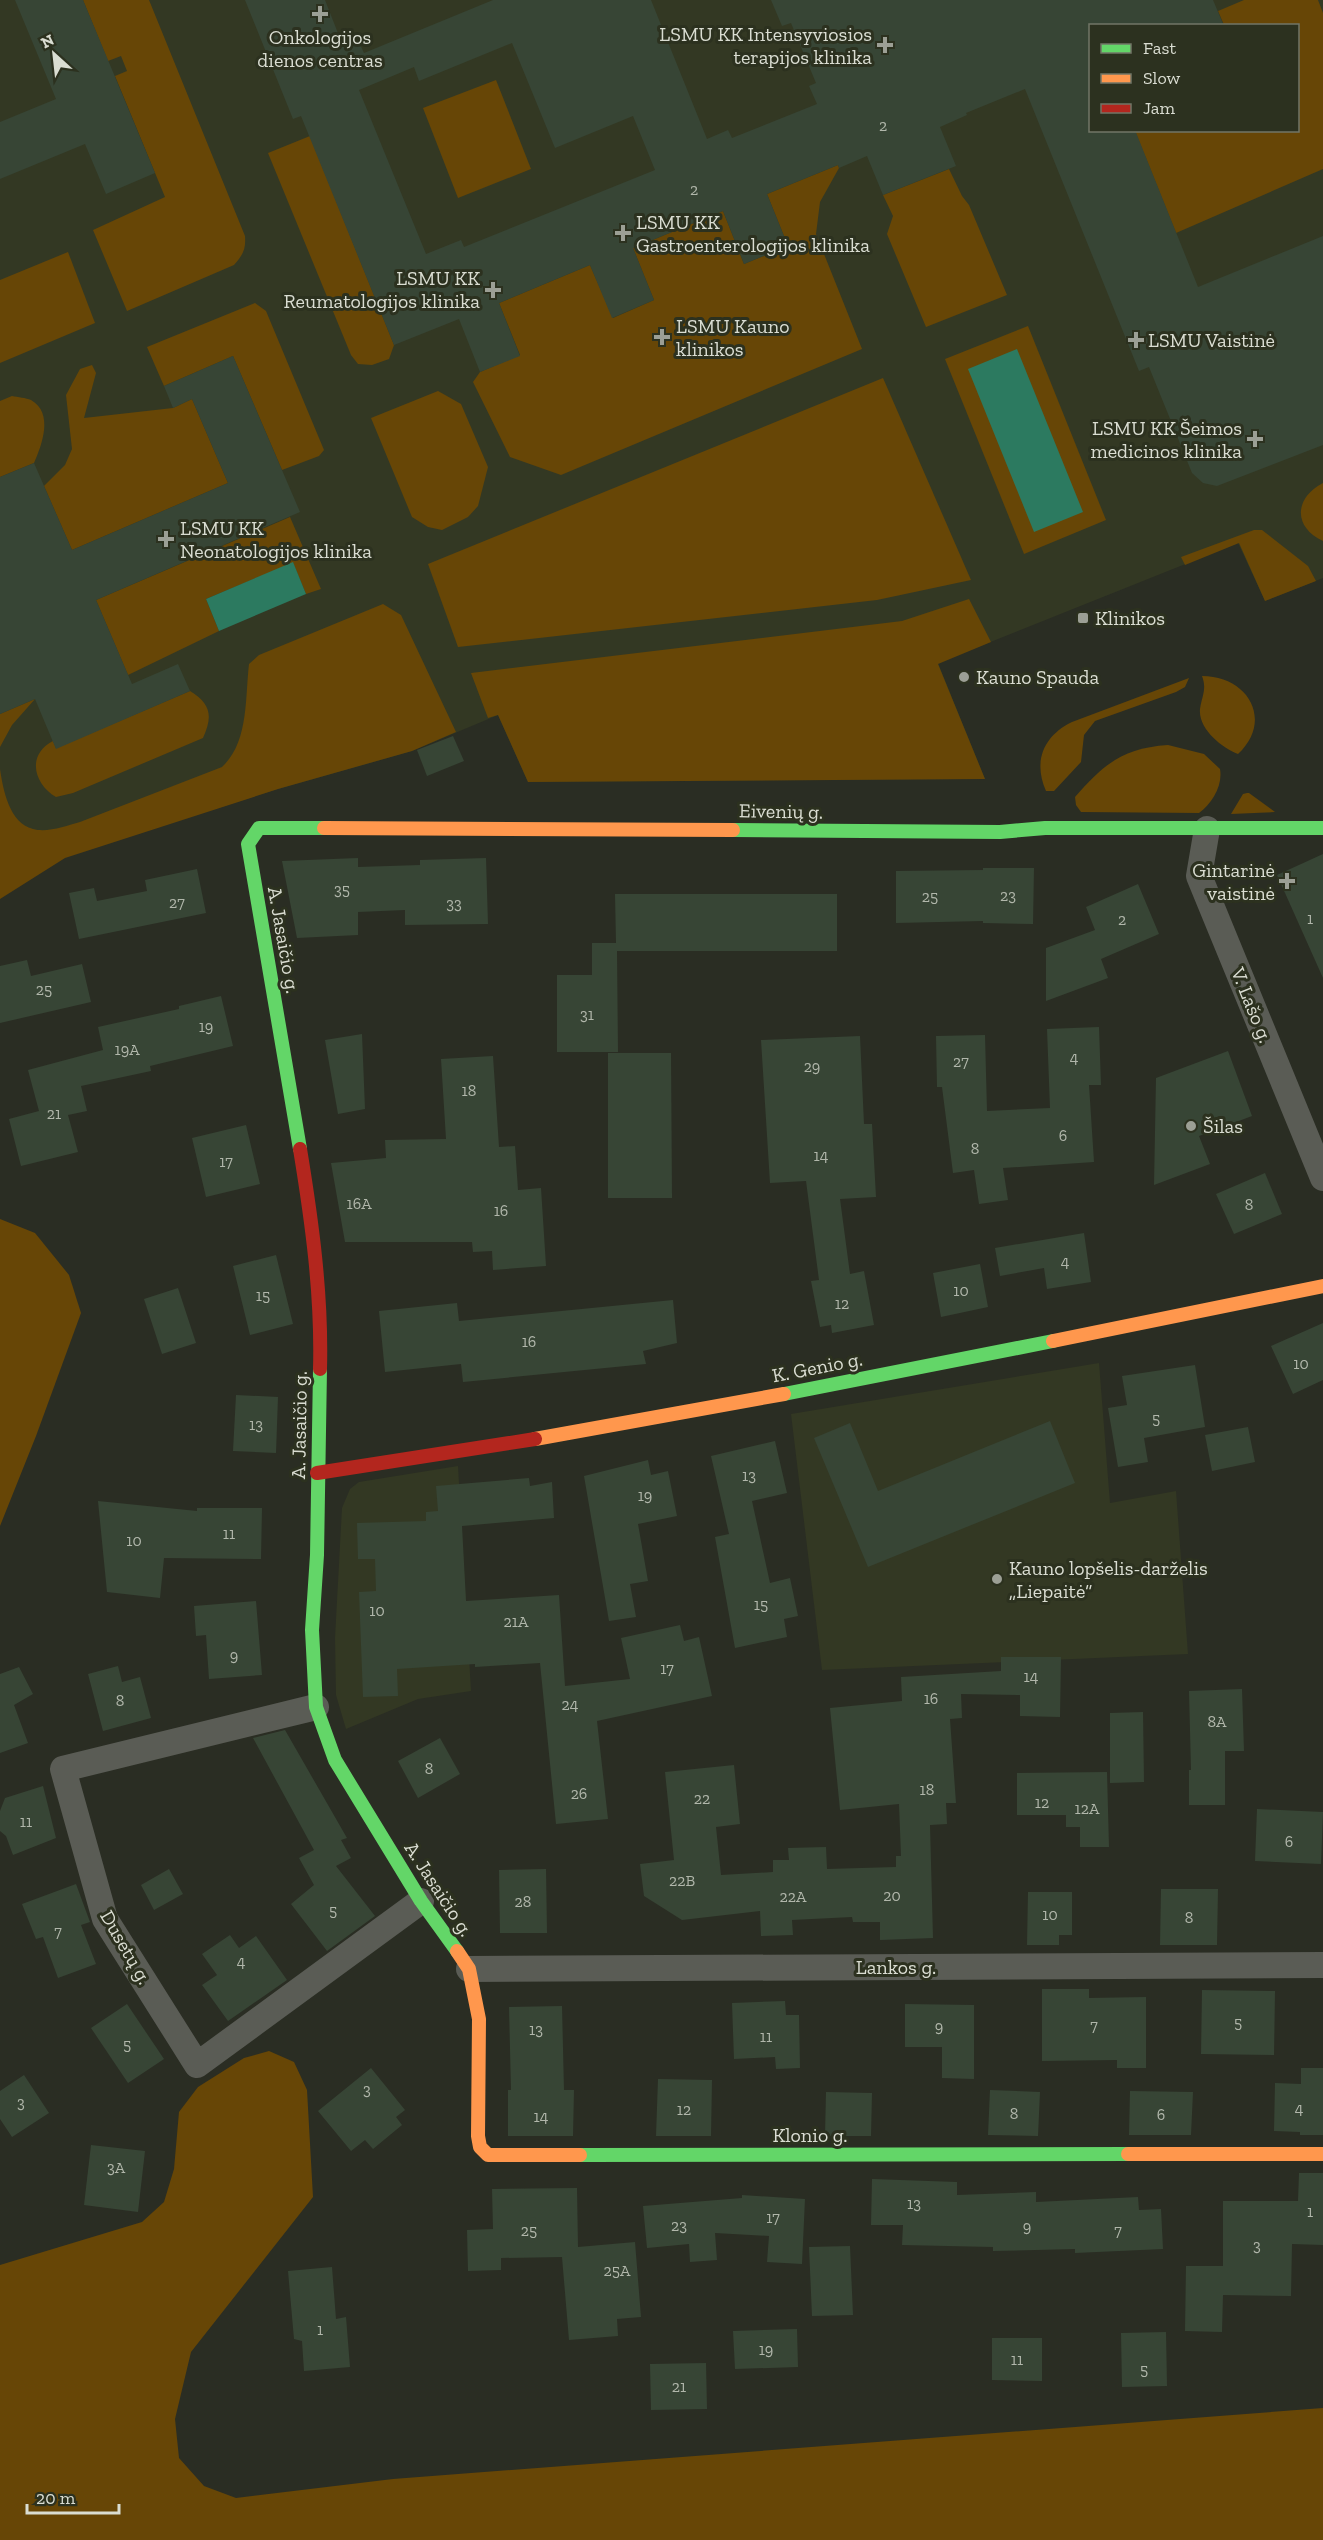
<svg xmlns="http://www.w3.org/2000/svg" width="1323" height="2540" viewBox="0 0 1323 2540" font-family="'Zilla Slab',serif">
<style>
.built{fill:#333823;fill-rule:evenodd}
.green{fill:#674606}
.water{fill:#2c7a60}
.building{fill:#374535;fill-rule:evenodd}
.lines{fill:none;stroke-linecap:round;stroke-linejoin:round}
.street{stroke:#5a5c55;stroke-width:26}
.fast{stroke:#63d668;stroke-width:14}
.slow{stroke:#ff974d;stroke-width:14}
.jam{stroke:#b3261e;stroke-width:14}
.poi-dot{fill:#9c9f95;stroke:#2c311f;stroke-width:2}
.labels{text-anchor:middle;stroke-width:6;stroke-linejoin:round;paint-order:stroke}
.number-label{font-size:16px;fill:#b1b7ab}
.poi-label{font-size:20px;fill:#daddd2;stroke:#2c311f;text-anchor:start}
.street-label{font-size:20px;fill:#daddd2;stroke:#2c311f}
</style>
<rect width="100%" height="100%" fill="#2a2d23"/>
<g class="built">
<path d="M0,0h1323v578l-58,23 -27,-58 -300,120 47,116 -457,3 -30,-67 -86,36 -134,38 -278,88zM1090,26h208v104h-208z"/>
<path d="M1099,1363l11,140 66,-12 12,163 -366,16 -31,-256z"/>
<path d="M458,1466l13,225 -53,8 -72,30 -10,-34 -1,-57 7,-130 8,-19 9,-7z"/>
</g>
<g class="green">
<path d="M83,0h66l96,236c1,13 -2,19 -11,29l-107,46 -34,-81 72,-33 -50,-121 12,-5 -6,-15 -13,5z"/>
<path d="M1244,0h74l5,13v156l-147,64 -41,-102 163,-1v-104l-74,-1 -6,-14z"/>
<path d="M496,80l35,89 -73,29 -35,-90z"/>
<path d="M310,136l84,209 -5,14 -17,6 -14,-1 -7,-9 -83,-202z"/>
<path d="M838,165l1,3 -19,34 -4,32 46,115 -301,126 -51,-18 -37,-75 7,-10 40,-17 -21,-52 91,-38 23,53 41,-18 -21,-52 90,-37 21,53 44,-18 -21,-52z"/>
<path d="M949,169l13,27 7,9 38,90 -81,32 -39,-93 6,-18 -10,-21z"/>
<path d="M68,252l27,71 -95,40v-83z"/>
<path d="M255,303l11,8 58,139 -5,6 -37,14 -49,-114 -69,30 -17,-39z"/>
<path d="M1028,326l78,194 -82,34 -79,-195z"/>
<path d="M92,365l4,8 -12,45 89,-10 19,-9 36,84 -156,67 -28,-64 21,-21 7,-16 -6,-54 14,-26z"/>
<path d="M883,378l88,202 -94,20 -419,47 -30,-83z"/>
<path d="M438,391l23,13 27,63 -10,39 -10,11 -26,13 -14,-3 -16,-10 -41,-99z"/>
<path d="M12,396c6,1 14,2 19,4 23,13 11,45 3,63l-34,14v-76z"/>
<path d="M1323,483v58c-30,-14 -29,-43 0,-58z"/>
<path d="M290,517l31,72 -15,5 -13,-31 -87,36 13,32 -91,44 -32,-75z"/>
<path d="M1254,530h8l46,36 8,15 -51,20 -26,-58 -54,22 -4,-8z"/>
<path d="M969,599l22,43 -53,22 47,115 -457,3 -30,-67 -10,3 -17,-45 431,-52z"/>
<path d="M383,604l18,11 55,117 -44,19 -134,38 -213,69 -65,41v-130c3,20 9,54 33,60 14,4 33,-3 47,-7l142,-55c27,-25 23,-69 27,-103l10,-9z"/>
<path d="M1202,676c46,0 72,44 36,78 -16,-6 -40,-25 -38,-45 2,-13 7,-20 2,-33z"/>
<path d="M1189,678l-4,9 -9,5 -81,29 -11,14 -3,27 -27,29h-8c-13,-29 -3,-55 26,-69z"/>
<path d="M190,691c21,13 23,25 13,47l-130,55 -17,4c-22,-13 -30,-42 -3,-56l3,7z"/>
<path d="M35,699l-23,26 -12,22v-33z"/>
<path d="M1168,745l36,9 16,15c3,17 -8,34 -21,44l-118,-1 -5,-7 -1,-8c29,-33 48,-49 93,-52z"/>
<path d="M1247,793h2l26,19 -44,2 12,-20z"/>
<path d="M0,1219l35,14 34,42 12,38 -45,123 -36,90z"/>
<path d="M269,2051l25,11 13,28 6,107 -122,155 -16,67 4,39 25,28 32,12 157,-19 930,-71v132h-1323v-275l142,-43 22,-20 10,-33 5,-57 19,-25 46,-29z"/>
</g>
<g class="water">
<path d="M1017,349l66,163 -49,20 -66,-163z"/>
<path d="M293,562l13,32 -87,37 -13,-32z"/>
</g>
<g class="building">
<path d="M15,0h68l72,173 -49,21 -21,-50 -85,35v-57l56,-23z"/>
<path d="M245,0h80l18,46 15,-6 6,13 129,-53h158l56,139 21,-9 4,8 85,-34 -8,-18 7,-3 -25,-60 -9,3 -11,-26h442l11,26h-134v104h45l63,157 125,-51v209l-106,41 -14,-3 -11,-10 -43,-106 -10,4 -114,-282 -59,24 1,2 -27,12 16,39 -73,29 -16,-39 -28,12 -1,-3 -71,29 21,52 -44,18 -21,-53 -90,37 21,52 -42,18 -22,-53 -91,38 21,53 -40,16 -21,-53 -65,26 -93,-229 -8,3zM512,43l43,105 78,-32 22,54 -191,77 -3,-7 -35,14 -67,-164 55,-23 5,14z"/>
<path d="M233,356l67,156 -204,88 36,84 46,-20 12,27 -134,58 -21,-50 -35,15v-237l34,-14 38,87 156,-67 -36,-84 -19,9 -9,-22z"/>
<path d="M453,736l11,25 -37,15 -10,-26z"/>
<path d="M1323,854v124l-46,-103z"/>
<path d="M358,858v9l62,-2v-5l66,-2 2,66 -83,1v-15l-47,2v23l-61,3 -15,-77z"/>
<path d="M983,868h51l-1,56 -50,-1v-2l-87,2v-52l87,-1z"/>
<path d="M197,869l9,44 -127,26 -10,-46 25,-5 3,13 50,-10 -2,-11z"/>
<path d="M1138,884l21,50 -58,25 7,19 -62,23v-53l49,-18 -9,-23z"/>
<path d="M615,894h222v57h-220l1,101h-61v-77h35v-32h24z"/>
<path d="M27,960l4,16 51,-12 9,38 -91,21v-57z"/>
<path d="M221,996l12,50 -83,20 1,5 -70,15 6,25 -19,4 10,37 -57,14 -12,-47 30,-8 -11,-41 75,-20 -5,-23 81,-18v-3z"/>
<path d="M1099,1027l2,58h-12l5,77 -91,6 5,32 -29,4 -5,-34 -21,3 -11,-86h-5l-1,-51 49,-1 2,76 63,-3 -3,-79z"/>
<path d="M362,1034l3,75 -27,5 -13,-74z"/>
<path d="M860,1036l4,88h8l4,73 -36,2 10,75 14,-3 10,54 -42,8 -1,-8 -11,2 -9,-46 8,-1 -13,-99 -36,2 -9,-143z"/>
<path d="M1228,1051l24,65 -53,20 11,28 -56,21 2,-107z"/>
<path d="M608,1053h63l1,145h-64z"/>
<path d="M493,1056l6,91 16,-1 3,44 23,-2 5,78 -53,4 -1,-19 -19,1 -1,-10h-127l-14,-79 55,-5 -1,-18 61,-1 -5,-80z"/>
<path d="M246,1125l14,59 -54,13 -14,-59z"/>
<path d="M1265,1173l17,41 -48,20 -18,-40z"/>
<path d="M1084,1233l7,49 -44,7 -3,-21 -44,8 -5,-28z"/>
<path d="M276,1255l17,69 -43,11 -17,-69z"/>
<path d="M980,1264l8,43 -47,10 -8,-44z"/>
<path d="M178,1288l18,55 -34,11 -18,-55z"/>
<path d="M673,1300l4,43 -34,8 3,13 -183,18 -2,-18 -76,8 -6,-61 78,-8 2,18z"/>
<path d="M1323,1323v57l-30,14 -22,-48z"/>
<path d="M1195,1365l10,62 -61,11 4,24 -30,5 -10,-59 19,-3 -5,-29z"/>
<path d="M236,1395l42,2 -2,56 -43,-2z"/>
<path d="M1050,1421l25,62 -207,84 -54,-129 36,-15 28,68z"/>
<path d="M1248,1427l7,35 -43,9 -7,-36z"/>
<path d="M775,1441l12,52 -35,8 18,82 20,-5 8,38 -14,3 3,18 -52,11 -20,-111 14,-3 -18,-78z"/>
<path d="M648,1460l3,15 17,-4 9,45 -39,8 10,57 -18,3 6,33 -27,4 -25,-145z"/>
<path d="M529,1478l1,8 22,-4 2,36 -92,8 4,75 93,-6 6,91 65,-7 -9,-41 59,-13 4,16 15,-4 13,59 -115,25 11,98 -52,5 -16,-161 -65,4v-3l-78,5 1,27 -35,1 -4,-105 17,-1 -1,-32h-17l-1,-36 69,-2v-9l12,-1 -2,-25z"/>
<path d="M98,1501l99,10v-3h65l-1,51 -97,-1 -4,40 -53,-6z"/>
<path d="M256,1601l6,74 -53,4 -3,-44 -10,1 -2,-30z"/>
<path d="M1001,1657h60l-1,60 -40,-1v-21l-59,-1 1,24 -12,1 6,84h-10l1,21 -17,1 3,113 -53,2v-18h-27l-1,-5 -60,3 1,15 -32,1 -1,-25 -78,9 -38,-24 -4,-32 34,-4 -9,-88 69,-7 6,59 -24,3 5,48 52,-3v-12h16l-1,-12 38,-1 1,22 69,-2v-11h5l-2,-52 -59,6 -10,-102 72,-7 -1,-24 100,-6z"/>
<path d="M118,1666l4,16 18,-5 11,41 -48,13 -15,-57z"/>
<path d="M19,1667l14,27 -19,11 14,38 -28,10v-79z"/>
<path d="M1242,1689l2,62h-19v54h-36v-35h2l-2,-79z"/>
<path d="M1143,1712l1,70 -34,1v-70z"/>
<path d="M285,1730l62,108 -6,2 10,18 -15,8 39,50 -48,35 -36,-47 23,-19 -15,-27 15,-8 -61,-112z"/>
<path d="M440,1738l20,36 -42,24 -20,-37z"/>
<path d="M1107,1772l2,75h-29v-20h-14v-12h-49v-42z"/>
<path d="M43,1786l13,52 -43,17 -7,-19 -6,-5v-20l5,-13z"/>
<path d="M1257,1809l66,3 -2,52 -66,-3z"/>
<path d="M169,1869l14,25 -29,16 -13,-25z"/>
<path d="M546,1869l1,64h-47l-1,-63z"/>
<path d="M76,1884l14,38 -9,3 15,39 -38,14 -15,-41 -7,2 -14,-35z"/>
<path d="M1161,1889h57l-1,56h-57z"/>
<path d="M1028,1892h44v43h-13v10h-32z"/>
<path d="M230,1935l9,13 17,-12 31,44 -59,41 -26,-36 15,-10 -15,-21z"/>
<path d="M1042,1989h47v9l57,-1v71h-29v-8l-75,1z"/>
<path d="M1202,1990l73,1 -1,64 -73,-1z"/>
<path d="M785,2001l1,14h13l1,53 -24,1 -1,-12 -41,2 -2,-56z"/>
<path d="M127,2004l37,55 -36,24 -37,-55z"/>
<path d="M905,2004l69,1v74l-32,-1v-31h-37z"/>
<path d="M562,2006l2,84h10l-1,46h-65v-46h3l-2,-83z"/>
<path d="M371,2068l34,42 -9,7 6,8 -29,24 -8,-9 -14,11 -33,-40z"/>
<path d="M1301,2068h22v67h-23v-3l-26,-1 1,-48 26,1z"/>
<path d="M24,2075l25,38 -37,24 -12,-18v-28z"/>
<path d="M658,2079l54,1 -1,56h-55z"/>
<path d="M990,2090l50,2 -2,44 -50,-1z"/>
<path d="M1130,2091l63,1 -2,43h-62z"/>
<path d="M826,2092l46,1 -1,43h-46z"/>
<path d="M91,2145l54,6 -7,61 -54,-7z"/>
<path d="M1299,2173h24v72l-31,-1 -1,52 -68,-1 -1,37 -37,-1 1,-65h37v-65h75z"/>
<path d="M872,2179l85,3v13l79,-3v10l102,-5 1,13 22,-1 2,40 -88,4v-4l-82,2v-4l-91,-2 1,-20h-32z"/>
<path d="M577,2188l1,59 57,-5 6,75 -24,2 1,17 -49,4 -7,-83 -61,1v12l-33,1 -1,-41 26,-1 -1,-40z"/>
<path d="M742,2195l63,4 -3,65 -35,-2 2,-26 -54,-3 2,27 -27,2 -1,-18 -42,4 -4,-42 99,-8z"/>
<path d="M850,2246l3,69 -41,1 -3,-69z"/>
<path d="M332,2267l4,52 10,-2 4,50 -46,4 -2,-30 -8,-2 -6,-68z"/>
<path d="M797,2329l1,38 -63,2 -2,-38z"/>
<path d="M1166,2332l1,54 -45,1 -1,-54z"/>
<path d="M992,2338h50v43l-50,-1z"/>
<path d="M706,2363l1,46 -56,1 -1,-46z"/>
</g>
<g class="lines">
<g class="street">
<path d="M1207,829l-8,47 124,302"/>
<path d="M316,1707l-253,62 42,150 92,146 224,-164"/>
<path d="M469,1969l854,-4"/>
</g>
<g class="fast">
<path d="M733,830l267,2 45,-4h278"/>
<path d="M300,1149l-52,-305 11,-16h65"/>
<path d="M320,1369l-3,186 -5,75 4,77 19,53 86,141 36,50"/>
<path d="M784,1394l269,-53"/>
<path d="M580,2155l548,-1"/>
</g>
<g class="slow">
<path d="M324,828l409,2"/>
<path d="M1053,1341l270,-55"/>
<path d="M535,1439l249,-45"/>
<path d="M457,1951l12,18 10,50 -1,117 2,11 8,8h92"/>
<path d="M1128,2154h195"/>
</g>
<g class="jam">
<path d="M300,1149c12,73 22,146 20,220"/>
<path d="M317,1473l218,-34"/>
</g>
</g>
<g class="poi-dot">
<path d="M317 5h6v6h6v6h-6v6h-6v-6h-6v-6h6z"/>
<path d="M882 36h6v6h6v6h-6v6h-6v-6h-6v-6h6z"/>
<path d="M620 224h6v6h6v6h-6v6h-6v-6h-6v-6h6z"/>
<path d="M490 281h6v6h6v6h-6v6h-6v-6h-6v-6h6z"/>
<path d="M659 328h6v6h6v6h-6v6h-6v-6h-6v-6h6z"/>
<path d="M1133 331h6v6h6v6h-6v6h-6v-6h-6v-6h6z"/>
<path d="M1252 430h6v6h6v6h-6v6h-6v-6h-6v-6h6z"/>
<path d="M163 530h6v6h6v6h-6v6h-6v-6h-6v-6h6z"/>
<rect x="1077" y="612" width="12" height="12" rx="3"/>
<circle cx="964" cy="677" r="6"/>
<path d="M1284 872h6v6h6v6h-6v6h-6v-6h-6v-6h6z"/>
<circle cx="1191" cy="1126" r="6"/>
<circle cx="997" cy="1579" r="6"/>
</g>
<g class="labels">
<g class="number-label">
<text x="883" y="131">2</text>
<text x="694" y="195">2</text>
<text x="342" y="895">35</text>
<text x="1008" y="901">23</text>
<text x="930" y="902">25</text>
<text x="177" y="908">27</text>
<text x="454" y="909">33</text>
<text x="1310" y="924">1</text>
<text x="1122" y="925">2</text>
<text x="44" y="995">25</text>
<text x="587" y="1020">31</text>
<text x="206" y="1032">19</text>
<text x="127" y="1055">19A</text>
<text x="1074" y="1063">4</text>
<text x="961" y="1067">27</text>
<text x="812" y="1072">29</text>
<text x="469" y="1096">18</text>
<text x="54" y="1119">21</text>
<text x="1063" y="1141">6</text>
<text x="975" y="1154">8</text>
<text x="821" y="1161">14</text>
<text x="226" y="1167">17</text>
<text x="359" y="1209">16A</text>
<text x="1249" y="1210">8</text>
<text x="501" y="1216">16</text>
<text x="1065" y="1267">4</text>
<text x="961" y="1296">10</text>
<text x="263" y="1301">15</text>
<text x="842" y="1309">12</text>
<text x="529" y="1347">16</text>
<text x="1301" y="1369">10</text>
<text x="1156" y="1424">5</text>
<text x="256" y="1430">13</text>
<text x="749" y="1481">13</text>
<text x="645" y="1501">19</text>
<text x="229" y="1539">11</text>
<text x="134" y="1546">10</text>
<text x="761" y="1610">15</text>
<text x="377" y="1616">10</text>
<text x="516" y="1627">21A</text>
<text x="234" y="1661">9</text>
<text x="667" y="1674">17</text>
<text x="1031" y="1682">14</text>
<text x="931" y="1704">16</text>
<text x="120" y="1706">8</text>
<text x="570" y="1710">24</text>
<text x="1217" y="1727">8A</text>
<text x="429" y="1774">8</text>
<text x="927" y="1795">18</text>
<text x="579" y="1799">26</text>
<text x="702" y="1804">22</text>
<text x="1042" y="1808">12</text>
<text x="1087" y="1814">12A</text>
<text x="26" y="1827">11</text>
<text x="1289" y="1847">6</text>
<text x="682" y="1886">22B</text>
<text x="892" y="1901">20</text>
<text x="793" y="1902">22A</text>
<text x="523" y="1907">28</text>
<text x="333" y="1916">5</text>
<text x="1050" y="1920">10</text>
<text x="1189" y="1923">8</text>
<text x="58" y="1937">7</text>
<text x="241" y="1967">4</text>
<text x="1238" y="2028">5</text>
<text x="1094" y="2031">7</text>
<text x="939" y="2032">9</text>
<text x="536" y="2035">13</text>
<text x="766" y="2042">11</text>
<text x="127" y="2050">5</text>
<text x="367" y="2095">3</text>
<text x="21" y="2108">3</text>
<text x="1299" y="2114">4</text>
<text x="684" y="2115">12</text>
<text x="1014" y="2119">8</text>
<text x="1161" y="2120">6</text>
<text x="541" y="2122">14</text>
<text x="116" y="2173">3A</text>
<text x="914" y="2209">13</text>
<text x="1310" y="2217">1</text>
<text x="773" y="2223">17</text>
<text x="679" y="2231">23</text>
<text x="1027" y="2232">9</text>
<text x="529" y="2236">25</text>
<text x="1118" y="2236">7</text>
<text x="1257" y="2251">3</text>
<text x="617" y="2276">25A</text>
<text x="320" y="2335">1</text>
<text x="766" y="2355">19</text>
<text x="1017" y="2365">11</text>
<text x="1144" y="2375">5</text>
<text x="679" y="2392">21</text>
</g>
<g class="poi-label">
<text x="872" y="41" text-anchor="end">LSMU KK Intensyviosios<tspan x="872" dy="23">terapijos klinika</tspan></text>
<text x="320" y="44" text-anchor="middle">Onkologijos<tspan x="320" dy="23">dienos centras</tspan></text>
<text x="636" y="229">LSMU KK<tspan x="636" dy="23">Gastroenterologijos klinika</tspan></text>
<text x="480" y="285" text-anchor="end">LSMU KK<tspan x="480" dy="23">Reumatologijos klinika</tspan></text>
<text x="676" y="333">LSMU Kauno<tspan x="676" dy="23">klinikos</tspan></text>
<text x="1148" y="347">LSMU Vaistinė</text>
<text x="1242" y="435" text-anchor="end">LSMU KK Šeimos<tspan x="1242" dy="23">medicinos klinika</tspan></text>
<text x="180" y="535">LSMU KK<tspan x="180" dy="23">Neonatologijos klinika</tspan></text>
<text x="1095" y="625">Klinikos</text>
<text x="976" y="684">Kauno Spauda</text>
<text x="1275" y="877" text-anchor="end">Gintarinė<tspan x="1275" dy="23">vaistinė</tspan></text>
<text x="1203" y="1133">Šilas</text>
<text x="1009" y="1575">Kauno lopšelis-darželis<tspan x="1009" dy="23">„Liepaitė“</tspan></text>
</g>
<g class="street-label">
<text transform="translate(781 811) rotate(1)" y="7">Eivenių g.</text>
<text transform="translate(284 940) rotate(80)" y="7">A. Jasaičio g.</text>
<text transform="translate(1252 1005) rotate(68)" y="7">V. Lašo g.</text>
<text transform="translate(817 1367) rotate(-11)" y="7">K. Genio g.</text>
<text transform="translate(299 1425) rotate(-89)" y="7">A. Jasaičio g.</text>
<text transform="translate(439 1889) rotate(57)" y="7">A. Jasaičio g.</text>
<text transform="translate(126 1947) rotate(60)" y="7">Dusetų g.</text>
<text x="896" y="1974">Lankos g.</text>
<text x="810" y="2142">Klonio g.</text>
</g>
</g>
<rect x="1089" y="24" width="210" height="108" fill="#2c311f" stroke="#727667" stroke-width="1.5"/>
<rect x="1101" y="44" width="30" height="9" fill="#63d668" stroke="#727667" stroke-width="1.5"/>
<text x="1143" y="54" font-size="18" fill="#daddd2">Fast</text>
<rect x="1101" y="74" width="30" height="9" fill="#ff974d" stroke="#727667" stroke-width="1.5"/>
<text x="1143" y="84" font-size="18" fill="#daddd2">Slow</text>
<rect x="1101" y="104" width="30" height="9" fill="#b3261e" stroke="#727667" stroke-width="1.5"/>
<text x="1143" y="114" font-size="18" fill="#daddd2">Jam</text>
<g transform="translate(54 54) rotate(333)" stroke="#2c311f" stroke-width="4.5" paint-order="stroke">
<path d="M0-4.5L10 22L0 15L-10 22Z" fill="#daddd2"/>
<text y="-9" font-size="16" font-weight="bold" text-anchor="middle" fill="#daddd2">N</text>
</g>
<path d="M27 2504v9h92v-9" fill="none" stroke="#daddd2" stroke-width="3"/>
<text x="36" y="2504" font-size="18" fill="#daddd2" stroke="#2c311f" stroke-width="4.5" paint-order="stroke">20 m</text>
</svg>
